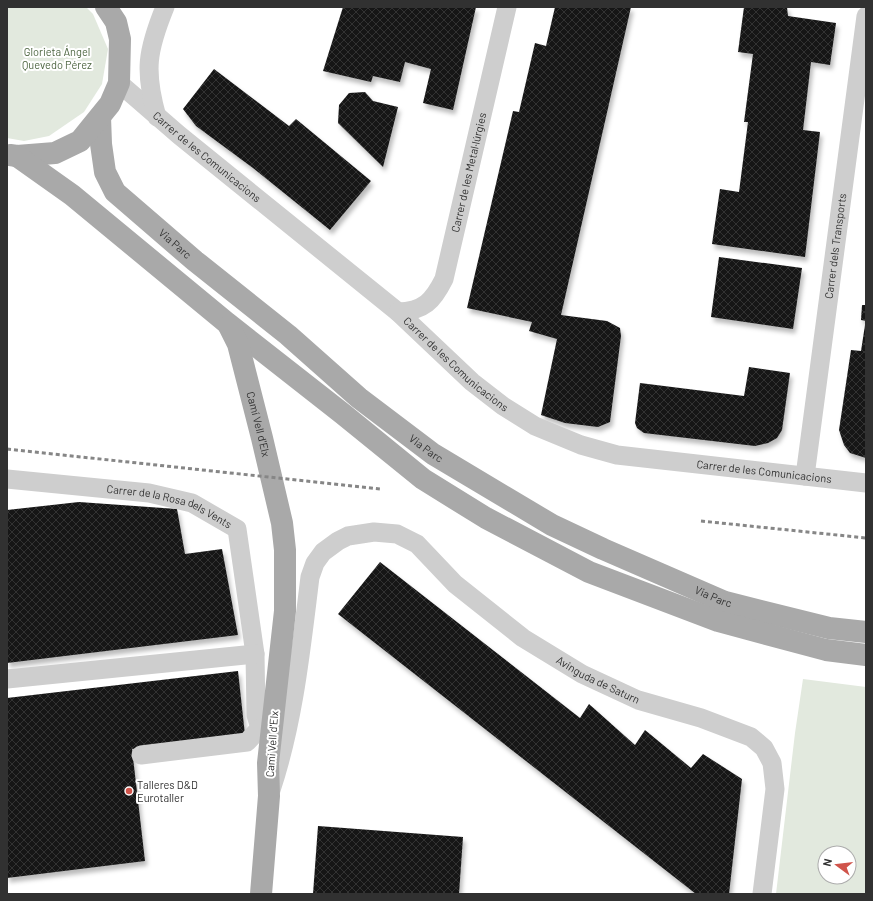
<svg xmlns="http://www.w3.org/2000/svg" width="873" height="901" viewBox="0 0 873 901" font-family="Barlow,sans-serif">
<style>
.green{fill:#e2e9de;fill-rule:evenodd}
.building{fill:url(#building-cross-hatch);filter:url(#shadow)}
.lines{fill:none;stroke-linecap:round;stroke-linejoin:round}
.minor{stroke:#cecece;stroke-width:19}
.major{stroke:#a9a9a9;stroke-width:22}
.rail{stroke:#868686;stroke-width:3;stroke-dasharray:4 3;stroke-linecap:butt}
.poi-dot{fill:#d0544b;stroke:#fff;stroke-width:1.5}
.labels{text-anchor:middle;stroke-width:4;stroke-linejoin:round;paint-order:stroke}
.park-label{font-size:11px;fill:#4f6743;stroke:#fff}
.street-label{font-size:11px;fill:#313131;stroke:#fff}
.poi-label{font-size:11px;fill:#313131;stroke:#fff;text-anchor:start}
</style>
<defs>
<pattern id="building-cross-hatch" width="8" height="8" patternUnits="userSpaceOnUse"><rect width="8" height="8" fill="#181818"/><path d="M0 0l8 8M0 8l8-8" fill="none" stroke="#313131"/></pattern>
<filter id="shadow"><feDropShadow dx="2.5" dy="4.5" stdDeviation="2" flood-color="#0004"/></filter>
</defs>
<rect width="100%" height="100%" fill="#fff"/>
<g class="green">
<path d="M7,7h79l7,7 15,35 -6,35 -18,28 -35,24 -25,5 -17,-3z"/>
<path d="M803,679l63,8v207h-90l19,-161zM825,853h24v24h-24z"/>
</g>
<g class="building">
<path d="M343,7h133l-23,103 -30,-7 8,-34 -26,-7 -5,20 -27,-6 -2,6 -48,-11z"/>
<path d="M555,7h76l-70,308 46,6 13,7 1,8 -11,86 -12,5 -33,-4 -24,-8 16,-76 -28,-8 3,-9 -65,-14 46,-197 6,1 16,-69 11,3z"/>
<path d="M744,7h43l1,9 48,7 -6,42 -19,-3 -8,68 17,2 -15,125 -93,-13 8,-55 19,3 9,-70h-4l9,-68 -15,-2z"/>
<path d="M214,69l75,57 7,-7 75,62 -41,49 -77,-62 -57,-42 -13,-17z"/>
<path d="M365,92l8,9 25,6 -15,60 -45,-44 1,-18 10,-12z"/>
<path d="M719,257l83,11 -9,61 -82,-12z"/>
<path d="M862,305h4v16l-5,-1z"/>
<path d="M865,325h1v133l-16,-5 -6,-8 -5,-15 12,-80 10,1z"/>
<path d="M749,367l41,6 -8,57 -5,8 -9,5 -13,3 -111,-13 -7,-5 -2,-5 5,-40 104,13z"/>
<path d="M79,502l98,7 8,45 37,-5 16,86 -231,28v-153z"/>
<path d="M380,562l200,156 9,-14 46,41 10,-15 46,38 12,-14 39,25 -13,115h-33l-358,-280z"/>
<path d="M238,671l7,64 -113,14 13,112 -138,17v-180z"/>
<path d="M318,826l145,11 -4,57h-146z"/>
</g>
<g class="lines">
<g class="minor">
<path id="s1" d="M119,83l60,52 219,177 74,70 31,24 32,20 46,19 36,10 249,28"/>
<path d="M157,117c-13,-46 -10,-66 8,-110"/>
<path id="s2" d="M398,312c26,-1 35,-11 46,-33l63,-272"/>
<path id="s3" d="M805,476l61,-460"/>
<path id="s4" d="M7,479l142,14 43,10 45,26 18,125 1,61 4,13 12,1"/>
<path d="M7,679l248,-25"/>
<path d="M141,755l106,-13 13,-14"/>
<path id="s5" d="M271,790c23,-69 30,-141 39,-213l5,-14 8,-11 15,-11 10,-5 26,-4 23,2 20,10 38,40 68,54 59,36 56,26 63,18 50,19 13,11 8,15 3,26 -13,105"/>
</g>
<g class="major">
<path id="s6" d="M100,117l1,27 4,28 10,20 80,69 93,74 71,63 74,56 119,71 51,24 122,53 104,26 37,4"/>
<path d="M10,155l7,1 38,-3 25,-12 30,-37 9,-21 1,-44 -4,-17 -10,-15"/>
<path d="M17,156l55,39 155,128 116,91 80,65 63,39 103,54 129,49 108,29 40,5"/>
<path id="s7" d="M229,326l9,18 24,94 20,85 3,27v61l-17,152 1,33 -8,98"/>
</g>
<g class="rail">
<path d="M7,449l373,40"/>
<path d="M701,521l165,17"/>
</g>
</g>
<circle class="poi-dot" cx="129" cy="791" r="4"/>
<g class="labels">
<g class="park-label">
<text x="57" y="56">Glorieta Ángel<tspan x="57" dy="13">Quevedo Pérez</tspan></text>
</g>
<g class="street-label">
<text dy="4" stroke="none"><textPath href="#s1" startOffset="115">Carrer de les Comunicacions</textPath></text>
<text dy="4" stroke="none"><textPath href="#s2" startOffset="170">Carrer de les Metal·lúrgies</textPath></text>
<text dy="4" stroke="none"><textPath href="#s6" startOffset="157">Via Parc</textPath></text>
<text dy="4" stroke="none"><textPath href="#s3" startOffset="232">Carrer dels Transports</textPath></text>
<text dy="4" stroke="none"><textPath href="#s1" startOffset="439">Carrer de les Comunicacions</textPath></text>
<text dy="4" stroke="none"><textPath href="#s7" startOffset="103">Camí Vell d'Elx</textPath></text>
<text dy="4" stroke="none"><textPath href="#s6" startOffset="481">Via Parc</textPath></text>
<text dy="4" stroke="none"><textPath href="#s1" startOffset="775">Carrer de les Comunicacions</textPath></text>
<text dy="4" stroke="none"><textPath href="#s4" startOffset="166">Carrer de la Rosa dels Vents</textPath></text>
<text dy="4" stroke="none"><textPath href="#s6" startOffset="805">Via Parc</textPath></text>
<text dy="4" stroke="none"><textPath href="#s5" startOffset="575">Avinguda de Saturn</textPath></text>
<text transform="translate(272 744) rotate(-86)" y="4">Camí Vell d'Elx</text>
</g>
<g class="poi-label">
<text x="137" y="789">Talleres D&amp;D<tspan x="137" dy="13">Eurotaller</tspan></text>
</g>
</g>
<rect width="873" height="901" fill="none" stroke="#313131" stroke-width="16"/>
<g transform="translate(837 865) rotate(285)"><circle r="19" fill="#ffffff" stroke="#adadad"/>
<path d="M0-3L7 15L0 10L-7 15Z" fill="#d0544b"/>
<text y="-6" font-size="11" font-weight="bold" text-anchor="middle" fill="#313131">N</text>
</g>
</svg>
